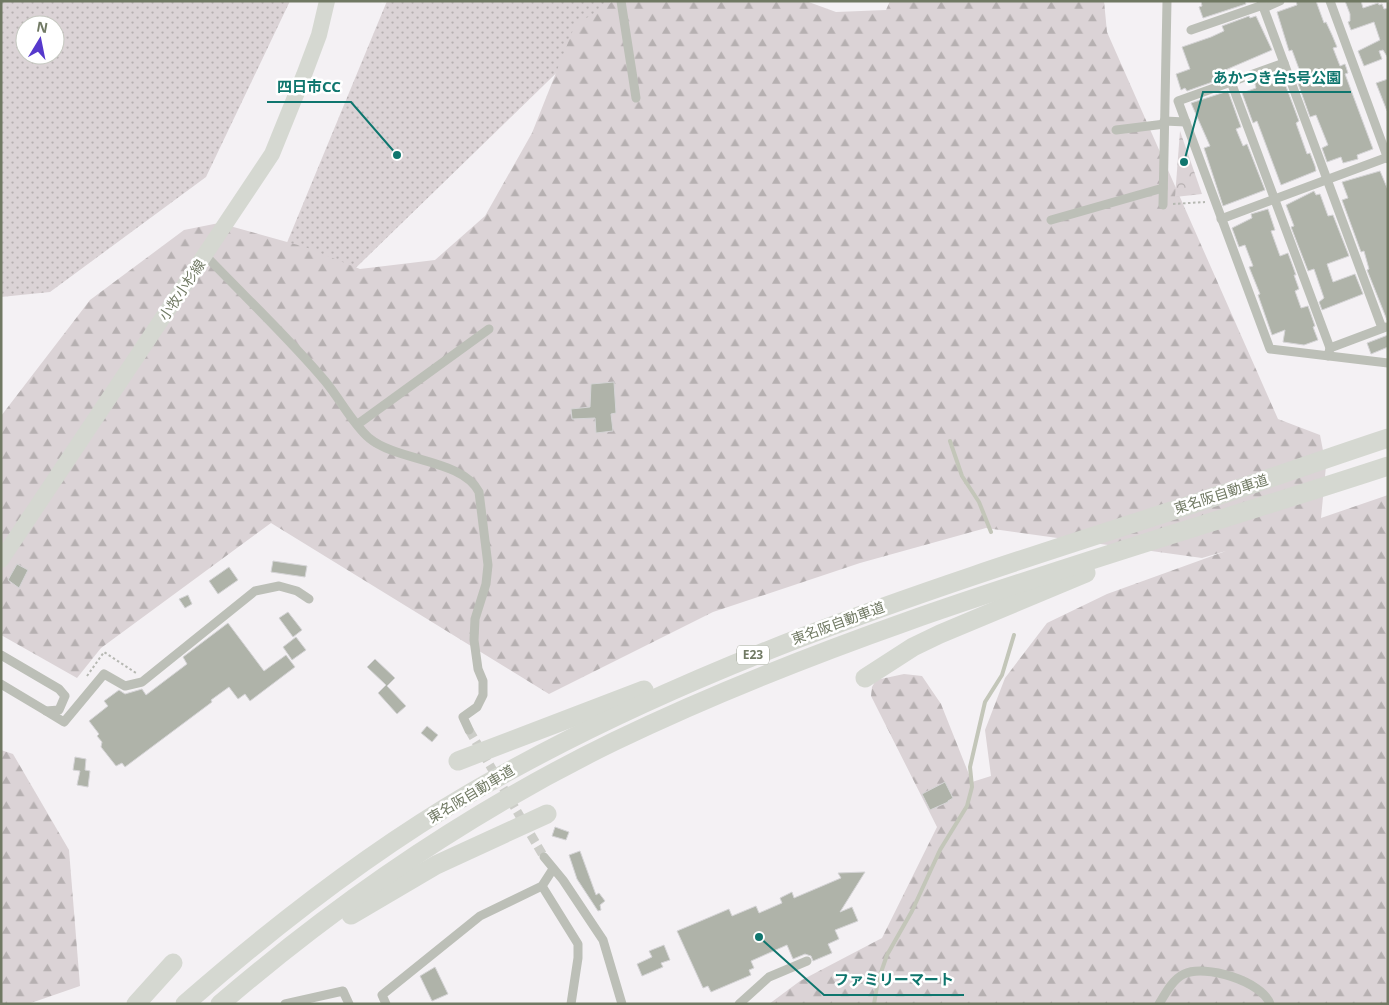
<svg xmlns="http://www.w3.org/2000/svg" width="1389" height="1005" viewBox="0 0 1389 1005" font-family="'Noto Sans','Noto Sans JP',sans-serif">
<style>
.grass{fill:url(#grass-dots);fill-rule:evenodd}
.forest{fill:url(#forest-firs)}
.park{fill:url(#park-crowns)}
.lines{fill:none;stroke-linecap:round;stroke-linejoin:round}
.stream{stroke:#c3c6b9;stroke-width:4}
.building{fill:#afb3a9;stroke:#d5d4d6}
.minor-tunnel{stroke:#cccdc8;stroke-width:9;stroke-dasharray:9 4.5;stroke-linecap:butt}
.path{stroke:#b6b8b2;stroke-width:2;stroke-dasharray:2.5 2.5;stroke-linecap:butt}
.minor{stroke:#bcbfb7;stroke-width:9}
.major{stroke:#d5d8d1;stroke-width:16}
.highway{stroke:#d5d8d1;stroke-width:19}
.labels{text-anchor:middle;stroke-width:5;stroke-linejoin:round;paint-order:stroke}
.shield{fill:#fff;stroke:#9ba192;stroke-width:1}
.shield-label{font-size:12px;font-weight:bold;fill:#707963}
.street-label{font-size:14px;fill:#707963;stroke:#fff}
.leader{fill:none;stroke:#0f766e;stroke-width:2}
.callout-dot{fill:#0f766e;stroke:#fff;stroke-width:2}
.callout-label{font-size:15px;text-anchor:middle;font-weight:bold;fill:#0f766e;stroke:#fff;stroke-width:5;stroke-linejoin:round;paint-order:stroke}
</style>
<defs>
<pattern id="grass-dots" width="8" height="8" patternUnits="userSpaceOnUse" patternTransform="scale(1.25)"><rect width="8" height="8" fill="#dbd3d6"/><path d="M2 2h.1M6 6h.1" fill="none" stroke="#b6b0b1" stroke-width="1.8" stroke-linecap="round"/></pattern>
<pattern id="forest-firs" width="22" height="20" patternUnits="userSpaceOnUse" patternTransform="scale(1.25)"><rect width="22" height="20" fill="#dbd3d6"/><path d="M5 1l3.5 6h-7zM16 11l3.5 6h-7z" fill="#b6b0b1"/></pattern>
<pattern id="park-crowns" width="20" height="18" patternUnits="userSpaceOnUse" patternTransform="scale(1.25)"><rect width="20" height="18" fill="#dbd3d6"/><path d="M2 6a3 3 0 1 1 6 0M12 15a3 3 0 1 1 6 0" fill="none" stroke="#b6b0b1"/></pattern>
</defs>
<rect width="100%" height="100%" fill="#f4f1f4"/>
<g class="grass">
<path d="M1,1h289l-84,176 -156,115 -49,5zM25,25h30v30h-30z"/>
<path d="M387,1h308l-114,48 -248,241 -54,-28z"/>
</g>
<g class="forest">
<path d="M614,1h192l30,11 50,-2 4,-9h214l3,31 171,387 42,16 6,31 -5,52 67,-23v509h-619l31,-23 82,-43 55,-111 -66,-131 1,-9 4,-7 28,-6 18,2 19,28 31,78 19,-6 -6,-46 20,-52 42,-55 60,-29 119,-43 -24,7 -216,-30 -126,35 -147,49 -164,82 -278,-171 -170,125 -24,30 -76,-43v-219l89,-116 94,-70 35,-7 86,24 55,22 75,-9 50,-44 47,-83 43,-108z"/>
<path d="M1,750l12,4 56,96 11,136 -52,18h-27z"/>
</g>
<path class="park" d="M1180,131l22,63 -27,3z"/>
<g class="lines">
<g class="stream">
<path d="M950,441l12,35 17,26 12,30"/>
<path d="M874,1004l4,-23 9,-26 25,-44 28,-61 27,-44 5,-19 -2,-20 15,-65 17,-27 12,-40"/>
</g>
</g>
<g class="building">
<path d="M1201,1h44l1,3 -43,14 -4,-11 3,-1z"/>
<path d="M1296,1h20l8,22 2,-1 6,13 5,12 -4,1 7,18 5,-2 3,9 -3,1 28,75 -16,6 1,4 -15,4 -2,-6 -14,5 -5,-14 6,-3 -12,-30 -6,2 -14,-39 6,-1 -10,-27 -3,1 -12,-39 20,-7z"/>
<path d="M1345,1h16l2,7 15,-5 1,2 3,-1 2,5 4,-1v50l-5,-8 -4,1 3,8 -18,7 -6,-15 22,-11 -6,-18 -23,8 -3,-8 2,-1v-7z"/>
<path d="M1249,16l1,2 6,-2 16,34 -56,24 2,6 -31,11 -2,-3 -4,2 -5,-16 14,-5 -8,-22 29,-10 13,-6 -2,-5z"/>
<path d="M1264,77l2,8 18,-4 15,40 -3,2 11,31 3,-1 5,13 1,5 -35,14 -24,-64 -4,2 -11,-30 14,-5 -2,-8z"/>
<path d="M1388,79v31l-1,1 -11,-28z"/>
<path d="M1228,91l13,36 -5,2 7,17 4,-2 18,46 -42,16 -19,-58 6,-2 -19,-43z"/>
<path d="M1380,171l8,19 -1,130 -20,-50 2,-1 -5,-18 -3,1 -19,-52 6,-2 -6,-16z"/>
<path d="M1314,191l2,4 4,-1 8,22 5,-1 16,41 -22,8 6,18 22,-8 8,20 -41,16 -3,-8 5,-4 -10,-29 -6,2 -17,-44 3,-1 -8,-21z"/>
<path d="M1268,209l7,21 -4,1 9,25 8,-3 8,22h-2l5,14 -4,2 6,17 7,-2 7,20 -2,1 5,13 -14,5 -21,-3 2,-12 -13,5 -14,-40 2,-1 -11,-27 4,-1 -8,-21 -6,2 -7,-19 20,-10 -1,-4z"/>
<path d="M1388,335v12l-17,7 -4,-11z"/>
<path d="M614,382l2,31 -5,1 2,17 -17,2 -1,-15 -23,1 -1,-10 19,-2 1,-23z"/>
<path d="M273,561l34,5 -2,11 -34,-5z"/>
<path d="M17,564l11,6 -9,18 -11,-8z"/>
<path d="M229,567l9,13 -20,14 -9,-13z"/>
<path d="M188,595l4,9 -7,4 -6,-9z"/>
<path d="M288,612l14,18 -9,7 -14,-19z"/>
<path d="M228,623l36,48 22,-16 9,12 -45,34 -5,-7 -7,5 -9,-12 -18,13 1,2 -87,65 -3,-4 -6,3 -15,-19 1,-5 -5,-6 2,-2 -10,-13 19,-15 -4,-5 15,-11 6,4 17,-5 4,6 41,-31 -4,-7z"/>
<path d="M296,637l10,13 -14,10 -9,-13z"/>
<path d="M375,659l20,19 -8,8 19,20 -9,8 -19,-21 8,-8 -19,-18z"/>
<path d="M427,726l11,9 -6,7 -11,-9z"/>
<path d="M75,757l11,2 -1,11 5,1 -2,16 -11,-2 3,-14 -7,-1z"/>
<path d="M945,782l8,16 -5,3v1l-18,8 -8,-16z"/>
<path d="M555,827l14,5 -3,8 -14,-4z"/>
<path d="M580,851l16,44 3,-2 6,8 -5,4 1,5 -3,1 -21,-32 -8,-24z"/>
<path d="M865,872l-25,40 12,-5 6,14 -23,9 4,9 -11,5 4,9 -19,8 -2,-5 -6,-2 -12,5 -6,-14 -36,16 3,7 -5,2 2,5 -40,17 -3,-6 -5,2 -26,-57 52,-22 3,7 24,-10 3,7 23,-10 -2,-5 12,-6 2,6 47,-20 -3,-5z"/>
<path d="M664,945l6,15 -9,3 2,4 -21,9 -5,-12 15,-7 -3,-6z"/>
<path d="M435,967l13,27 -16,7 -12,-25z"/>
</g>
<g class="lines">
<path class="minor-tunnel" d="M469,730l75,127"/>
<g class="path">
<path d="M1173,204l32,-2"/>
<path d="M87,676l17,-24 32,21"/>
</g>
<g class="minor">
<path d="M621,1l15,97"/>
<path d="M1261,1l121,327"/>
<path d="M1330,1l58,158"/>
<path d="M1264,8l16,-7"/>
<path d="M1191,30l72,-25"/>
<path d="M1284,63l-106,38 92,248 118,14"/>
<path d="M1231,82l99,266 -2,8"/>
<path d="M1164,121l22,1"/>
<path d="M1116,130l49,-6"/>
<path d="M1163,205l4,-204"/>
<path d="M1221,219l167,-62"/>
<path d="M1051,220l112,-32"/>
<path d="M205,255c40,42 83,82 120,126 15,18 27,42 44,57 29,24 93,21 110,54l9,73 -2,19 -11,35 -1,21 4,29 5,12v14l-6,12 -14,10 6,13"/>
<path d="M1330,348l56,-21"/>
<path d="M358,424l131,-95"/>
<path d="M1,655l58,34 6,7 -6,14 -13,1 -45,-27"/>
<path d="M46,711l18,11 40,-48 21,12 17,-4 113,-91 24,-5 18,5 12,8"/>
<path d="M544,857l19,23 40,60 19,64"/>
<path d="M542,886l36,58v14l-7,46"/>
<path d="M285,1004l58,-13 6,13"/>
<path d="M386,1004l-4,-9 98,-79 62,-30 11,-17"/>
<path d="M739,1004l30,-27 38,-16"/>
<path d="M1159,1004c6,-10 14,-25 25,-30 21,-10 78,7 86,30"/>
</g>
<path class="major" d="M1,560l271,-406 32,-79 15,-40 8,-34"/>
<g class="highway">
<path d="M865,678l48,-31 27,-13 146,-61"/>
<path d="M458,761l186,-71"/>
<path d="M351,915l85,-50 111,-51"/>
<path d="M136,1004l37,-41"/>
<path d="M185,1004c89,-78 184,-152 287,-212 229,-133 474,-208 724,-289 64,-21 128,-44 192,-65"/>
<path d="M220,1004c120,-103 253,-194 395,-263 247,-119 513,-190 773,-275"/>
</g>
</g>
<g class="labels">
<rect class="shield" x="737" y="645.5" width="32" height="19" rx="4"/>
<g class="shield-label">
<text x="753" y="659">E23</text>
</g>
<g class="street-label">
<text transform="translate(182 290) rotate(-56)" y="5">小牧小杉線</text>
<text transform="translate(1221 494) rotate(-18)" y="5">東名阪自動車道</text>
<text transform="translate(838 623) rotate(-20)" y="5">東名阪自動車道</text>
<text transform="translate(471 794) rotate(-31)" y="5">東名阪自動車道</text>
</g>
</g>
<path class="leader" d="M1184 162L1203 92H1351M397 155L351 102H267M759 937L824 995H964"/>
<g class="callout-dot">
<circle cx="1184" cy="162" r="5"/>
<circle cx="397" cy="155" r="5"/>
<circle cx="759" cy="937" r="5"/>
</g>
<g class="callout-label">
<text x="1277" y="83">あかつき台5号公園</text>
<text x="309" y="92">四日市CC</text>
<text x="894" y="985">ファミリーマート</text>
</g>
<rect width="1389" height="1005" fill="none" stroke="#707963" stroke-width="5"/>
<g transform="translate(40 40) rotate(10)"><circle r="24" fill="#ffffff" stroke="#c6c9c1"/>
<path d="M0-4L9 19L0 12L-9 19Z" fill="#5639cc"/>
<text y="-8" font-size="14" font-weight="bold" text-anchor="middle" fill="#707963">N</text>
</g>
</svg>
